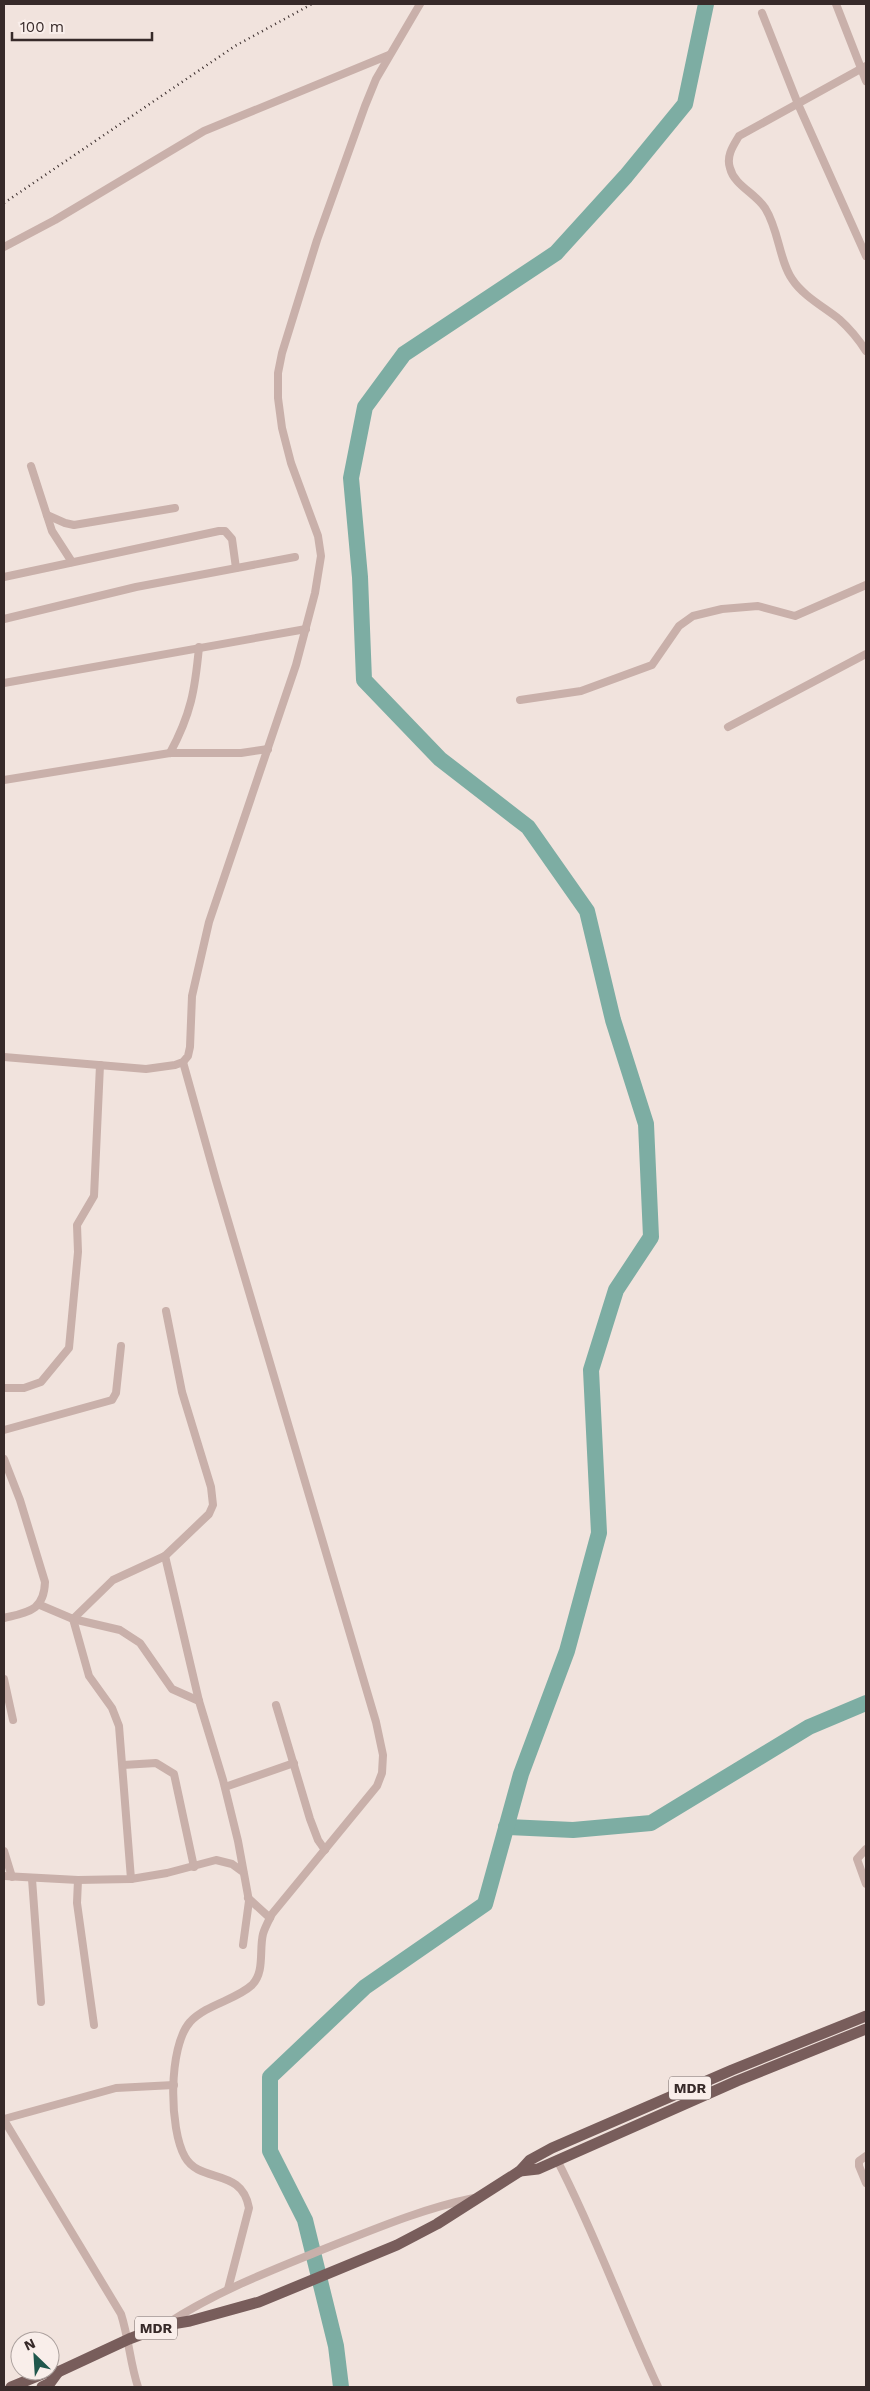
<svg xmlns="http://www.w3.org/2000/svg" width="870" height="2391" viewBox="0 0 870 2391" font-family="'Work Sans',sans-serif">
<style>
.lines{fill:none;stroke-linecap:round;stroke-linejoin:round}
.river{stroke:#7dada3;stroke-width:16}
.minor{stroke:#c9b0aa;stroke-width:8}
.primary{stroke:#785d5b;stroke-width:11}
.rail{stroke:#372a29;stroke-width:2.5;stroke-dasharray:1 4;stroke-linecap:butt}
.labels{text-anchor:middle;stroke-width:5;stroke-linejoin:round;paint-order:stroke}
.shield{fill:#f9eeea;stroke:#716563;stroke-width:1}
.shield-label{font-size:14px;font-weight:bold;fill:#372a29}
</style>
<rect width="100%" height="100%" fill="#f1e3dd"/>
<g class="lines">
<g class="river">
<path d="M506,1827l67,3 78,-7 158,-96 57,-24"/>
<path d="M341,2387l-5,-41 -31,-126 -35,-69v-74l95,-90 120,-83 36,-130 46,-123 32,-118 -8,-163 25,-80 35,-53 -5,-113 -33,-104 -26,-109 -59,-84 -88,-68 -76,-79 -4,-103 -9,-99 14,-71 39,-53 152,-101 70,-77 59,-72 21,-100"/>
</g>
<g class="minor">
<path d="M836,4l30,77"/>
<path d="M762,13l36,91 68,152"/>
<path d="M866,66l-127,70c-6,10 -13,20 -9,32 4,17 25,25 35,40 14,22 14,52 27,71 11,17 32,28 47,40 10,9 20,21 27,32"/>
<path d="M4,247l51,-27 149,-89 185,-76"/>
<path d="M31,466l21,65 20,31"/>
<path d="M47,515l18,8 9,2 101,-17"/>
<path d="M4,577l215,-46h6l7,8 4,29"/>
<path d="M4,619l132,-32 159,-30"/>
<path d="M4,683l302,-54"/>
<path d="M520,700l61,-9 71,-26 27,-39 14,-10 29,-7 36,-3 37,10 71,-31"/>
<path d="M728,727l138,-73"/>
<path d="M170,753c21,-39 25,-63 29,-106"/>
<path d="M4,780l166,-27h71l27,-4"/>
<path d="M4,1057l142,12 29,-4 8,-3 5,-6 2,-9 2,-51 17,-74 87,-257 19,-72 6,-37 -3,-20 -27,-73 -9,-35 -4,-30v-25l4,-20 35,-113 48,-134 11,-27 44,-75"/>
<path d="M183,1062l33,118 160,542 7,33 -1,18 -5,13 -105,128c-3,6 -7,13 -9,20 -4,16 2,38 -11,51 -16,15 -45,19 -62,37 -22,25 -21,107 -5,135 15,27 57,10 64,51l-21,81"/>
<path d="M4,1388h20l17,-6 28,-34 9,-96 -1,-27 17,-29 6,-131"/>
<path d="M4,1430l108,-30 4,-7 5,-47"/>
<path d="M4,1459l16,41 25,82c-1,29 -17,30 -41,36"/>
<path d="M165,1556l34,145 24,79 15,61 11,60 -6,44"/>
<path d="M40,1605l33,14 47,11 20,13 32,46 27,12"/>
<path d="M4,1679l9,41"/>
<path d="M276,1705l34,114 8,21 7,10"/>
<path d="M123,1765l33,-2 18,11 20,93"/>
<path d="M225,1787l69,-24"/>
<path d="M866,1849l-9,10 9,25"/>
<path d="M4,1851l8,26"/>
<path d="M4,1876l74,4 53,-1 36,-6 49,-13 16,4 11,8"/>
<path d="M32,1879l9,123"/>
<path d="M131,1879l-12,-153 -7,-18 -23,-32 -16,-57 40,-39 52,-24 44,-42 4,-9 -2,-18 -29,-95 -16,-81"/>
<path d="M78,1880l-1,23 17,122"/>
<path d="M248,1898l22,20"/>
<path d="M4,2119l112,-31 58,-3"/>
<path d="M4,2120l117,194c8,25 9,49 17,73"/>
<path d="M866,2156l-7,5v5l7,17"/>
<path d="M557,2160c38,73 66,152 101,227"/>
<path d="M168,2323c48,-31 99,-51 151,-72 51,-20 101,-42 155,-53"/>
</g>
<g class="primary">
<path d="M520,2171l18,-2 199,-88 129,-52"/>
<path d="M11,2387l34,-14 13,-1 71,-33 37,-14 24,-4 69,-19 138,-57 40,-21 83,-53 10,-11 22,-12 180,-78 134,-54"/>
<path d="M42,2387l8,-4 8,-11"/>
</g>
<path class="rail" d="M4,203l231,-157 77,-42"/>
</g>
<g class="labels">
<g class="shield">
<rect x="669" y="2076.5" width="42" height="23" rx="4"/>
<rect x="135" y="2316.5" width="42" height="23" rx="4"/>
</g>
<g class="shield-label">
<text x="690" y="2093">MDR</text>
<text x="156" y="2333">MDR</text>
</g>
</g>
<rect width="870" height="2391" fill="none" stroke="#372a29" stroke-width="10"/>
<g transform="translate(35 2356) rotate(335)"><circle r="24" fill="#f9eeea" stroke="#aba09d"/>
<path d="M0-4L9 19L0 12L-9 19Z" fill="#20574c"/>
<text y="-8" font-size="14" font-weight="bold" text-anchor="middle" fill="#372a29">N</text>
</g>
<path d="M12 32v8h140v-8" fill="none" stroke="#372a29" stroke-width="2.5"/>
<text x="20" y="32" font-size="15" fill="#372a29" stroke="#f9eeea" stroke-width="4" paint-order="stroke">100 m</text>
</svg>
